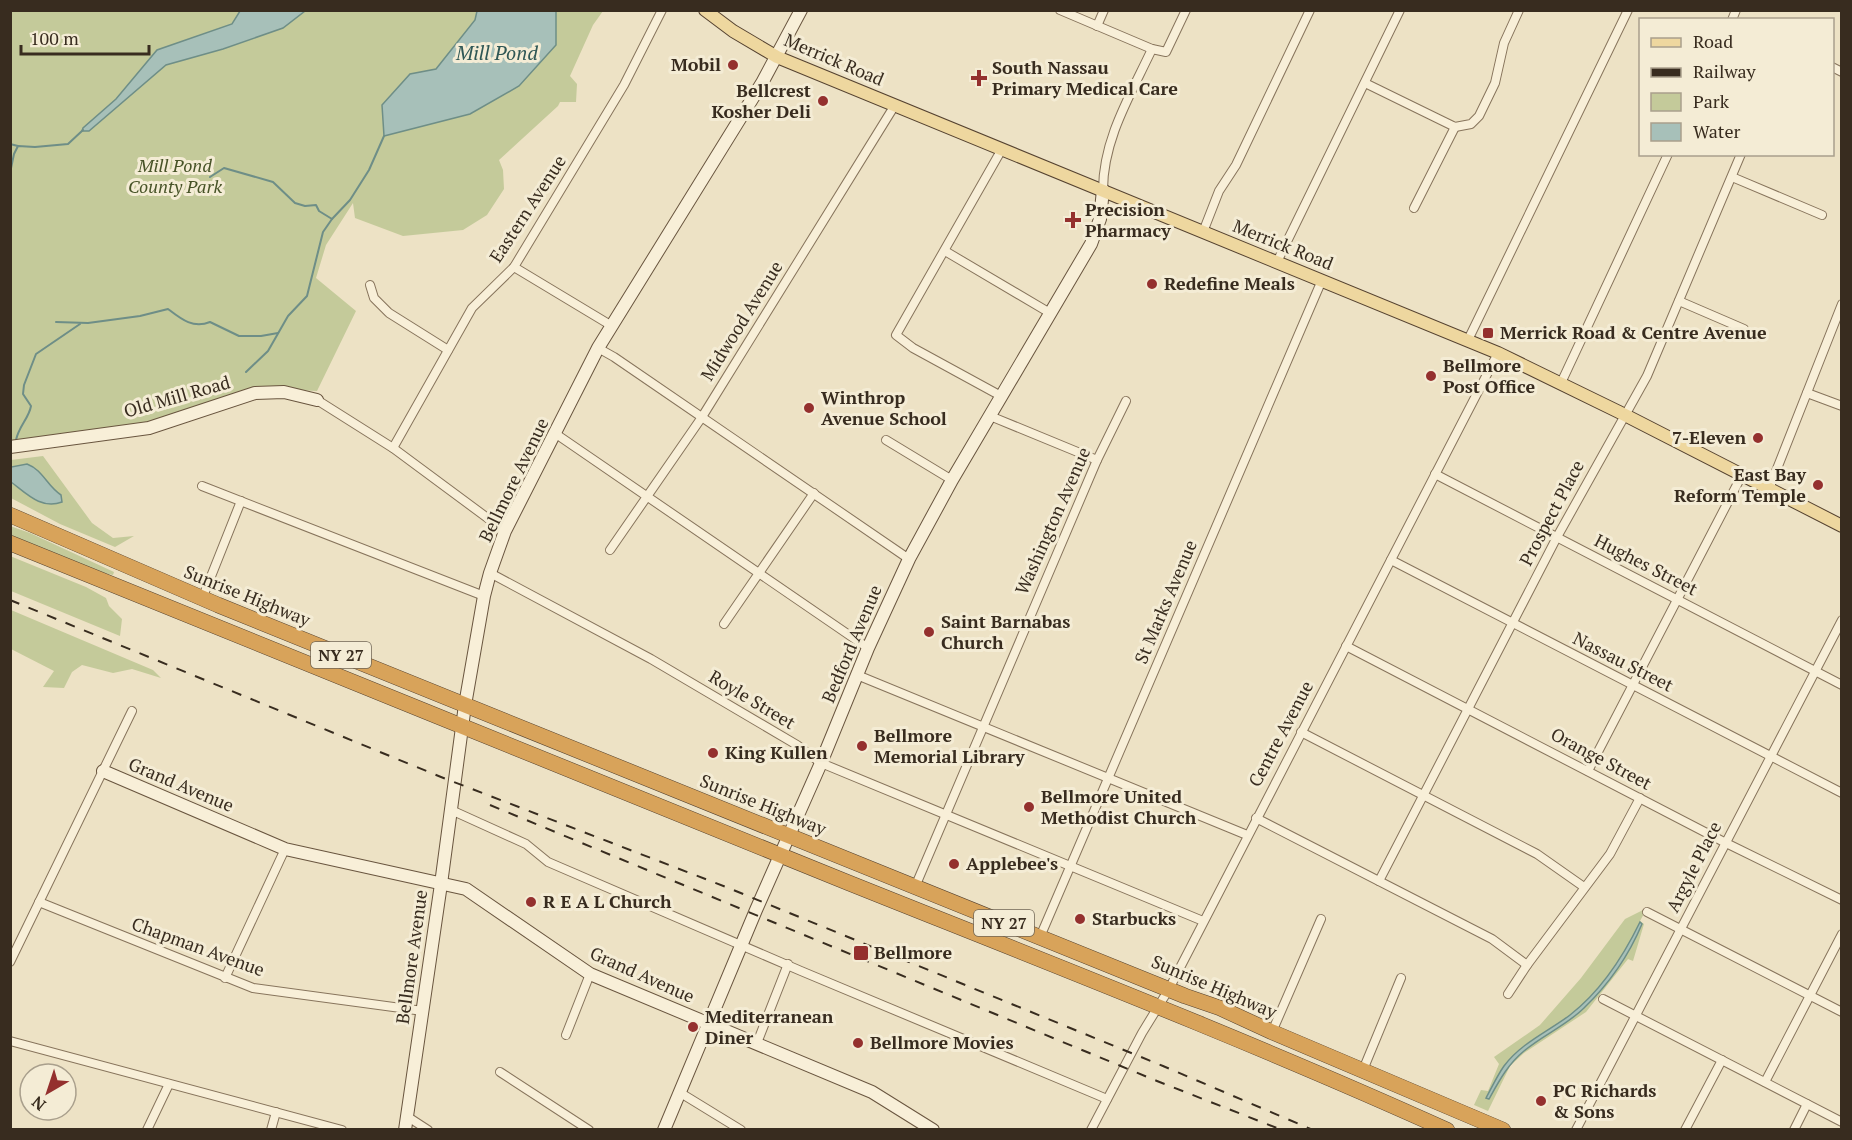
<svg xmlns="http://www.w3.org/2000/svg" width="1852" height="1140" viewBox="0 0 1852 1140" font-family="'PT Serif',serif">
<style>
.green{fill:#c4ca9a}
.water{fill:#a7c0b9;stroke:#6e8e87;stroke-width:1.5}
.lines{fill:none;stroke-linecap:round;stroke-linejoin:round}
.stream{stroke:#6e8e87;stroke-width:2}
.street-casing{stroke:#87745c;stroke-width:10}
.secondary-casing{stroke:#69553f;stroke-width:14}
.primary-casing{stroke:#554230;stroke-width:14}
.highway-casing{stroke:#554230;stroke-width:16}
.street{stroke:#f8efd8;stroke-width:8}
.secondary{stroke:#f8efd8;stroke-width:12}
.primary{stroke:#eed79f;stroke-width:12}
.highway{stroke:#d8a35a;stroke-width:15}
.rail{stroke:#382c1f;stroke-width:2;stroke-dasharray:10 10;stroke-linecap:butt}
.poi-dot{fill:#94302e;stroke:#f4ecd5;stroke-width:2}
.labels{text-anchor:middle;stroke-width:6;stroke-linejoin:round;paint-order:stroke}
.shield{fill:#f4ecd5;stroke:#706656;stroke-width:1.5}
.shield-label{font-size:16px;font-weight:bold;fill:#382c1f}
.street-label{font-size:18px;fill:#382c1f;stroke:#f4ecd5}
.poi-label{font-size:18px;font-weight:bold;fill:#382c1f;stroke:#f4ecd5;text-anchor:start}
.park-label{font-size:18px;font-style:italic;fill:#475327;stroke:#f4ecd5}
.water-label{font-size:20px;font-style:italic;fill:#2f5755;stroke:#f4ecd5}
</style>
<rect width="100%" height="100%" fill="#ede2c5"/>
<g class="green">
<path d="M11,11h592l-10,14 -23,51 7,8 -1,18h-16l-2,4 -59,54 4,10 1,19 -17,26 -24,15 -60,6 -48,-18 -2,-15 -27,42 -10,33 40,33 -39,80 -65,-3 -103,34 -138,20z"/>
<path d="M43,456l49,67 21,15 21,-2 -19,11 -55,-23 -49,-26 -1,-16c15,10 33,27 51,20l-12,-19 -22,-19 -16,3v-7z"/>
<path d="M10,526l20,7 84,39 -1,3 -14,-3 -88,-36z"/>
<path d="M10,556l76,31 20,11 3,8 13,13 -2,17 -109,-45z"/>
<path d="M11,610l142,60 8,8 -29,-9 -19,4 -31,-8 -10,7 -8,16 -21,-1 11,-16 -43,-22z"/>
<path d="M1647,908l-7,13 4,3 -11,37 -5,-2 -42,53 -62,41 -14,13 -22,45 -14,-6 7,-15 7,1 11,-27 -5,-7 46,-32 41,-47 44,-59z"/>
</g>
<g class="water">
<path d="M240,11h65l-22,17 -60,21 -57,16 -77,66h-7l1,-3 33,-29 41,-49 75,-26z"/>
<path d="M477,11h79v34l-37,41 -49,28 -86,22 -2,-31 28,-31 26,-5 39,-49z"/>
<path d="M27,464c16,6 20,22 34,31l1,7c-21,8 -36,-9 -51,-20v-15z"/>
<path d="M1640,922l2,2c-13,31 -33,60 -58,84 -17,17 -41,27 -60,43 -16,13 -25,30 -35,48l-3,-1c6,-11 11,-22 18,-32 17,-23 45,-35 66,-51 31,-24 53,-58 70,-93z"/>
</g>
<g class="lines">
<g class="stream">
<path d="M10,144l8,2"/>
<path d="M10,173l4,-19 4,-8 17,1 33,-3 15,-14"/>
<path d="M210,177l14,-9 49,14 22,21 10,3 11,-1 3,6 13,8 18,-19 19,-30 15,-34"/>
<path d="M56,322l32,1 52,-7 28,-7c13,10 25,20 42,13l29,14h22l17,-3"/>
<path d="M246,372l22,-21 20,-35 19,-20 16,-64 9,-13"/>
<path d="M16,440c3,-14 13,-22 15,-34l-8,-12 1,-9 12,-31 44,-30"/>
</g>
<defs>
<g id="street">
<path d="M1060,10l92,39 14,3 20,-42"/>
<path d="M1732,20l4,-10"/>
<path d="M1097,26l7,-16"/>
<path d="M1832,67l10,5"/>
<path d="M1365,83l90,44 16,-3 8,-8 16,-33 9,-40 15,-33"/>
<path d="M1732,177l90,38"/>
<path d="M1103,190c0,-51 28,-96 49,-141"/>
<path d="M1414,208l41,-81"/>
<path d="M1203,232l16,-41 17,-26 74,-155"/>
<path d="M945,251l105,62"/>
<path d="M1277,262l123,-252"/>
<path d="M514,267l98,59"/>
<path d="M370,285l4,13 15,15 59,37"/>
<path d="M1679,301l65,28"/>
<path d="M1468,340l160,-330"/>
<path d="M598,348l16,9 295,202"/>
<path d="M1561,383l107,-229"/>
<path d="M1807,393l35,13"/>
<path d="M1001,396l-88,-48 -17,-13 106,-186"/>
<path d="M317,400l76,48 112,83"/>
<path d="M990,416l107,44"/>
<path d="M556,434l312,214"/>
<path d="M886,440l66,40"/>
<path d="M393,448l79,-140 42,-41 110,-182 38,-75"/>
<path d="M1435,474l407,211"/>
<path d="M202,486l282,110"/>
<path d="M1769,489l73,-185"/>
<path d="M610,550l92,-133 193,-312"/>
<path d="M1391,560l451,233"/>
<path d="M490,573l161,86 146,86 24,18 382,158"/>
<path d="M202,599l39,-98"/>
<path d="M724,624l90,-131"/>
<path d="M1346,646l380,197 116,57"/>
<path d="M857,675l390,160"/>
<path d="M1301,732l236,122 47,33"/>
<path d="M1588,771l154,-296"/>
<path d="M451,810l75,34 22,18 253,109 306,128"/>
<path d="M1256,818l236,121 35,26"/>
<path d="M1379,881l178,-344 90,-161 94,-222"/>
<path d="M915,887l182,-427 29,-59"/>
<path d="M39,902l214,86 170,23"/>
<path d="M1647,912l195,100"/>
<path d="M1040,937l282,-657"/>
<path d="M10,962l122,-251"/>
<path d="M225,978l60,-129"/>
<path d="M1508,994l19,-29 83,-111 30,-56"/>
<path d="M1603,999l239,123"/>
<path d="M1272,1032l49,-113"/>
<path d="M566,1035l24,-61"/>
<path d="M10,1041l332,89"/>
<path d="M757,1043l31,-79"/>
<path d="M1363,1070l38,-92"/>
<path d="M500,1072l89,58"/>
<path d="M1765,1082l77,-148"/>
<path d="M679,1092l62,38"/>
<path d="M408,1117l20,13"/>
<path d="M147,1130l22,-46"/>
<path d="M271,1130l5,-18"/>
<path d="M1091,1130l51,-97 27,-44 329,-636"/>
<path d="M1576,1130l266,-510"/>
<path d="M1685,1130l37,-70"/>
<path d="M1794,1130l13,-26"/>
</g>
<g id="secondary">
<path d="M10,447l139,-19 106,-35 29,-1 33,8"/>
<path d="M103,771l182,78 181,40 124,85 282,118 61,38"/>
<path d="M405,1130l36,-246 24,-179 19,-109 6,-23 15,-42 93,-183 164,-265 39,-73"/>
<path d="M664,1130l92,-220 65,-147 47,-115 41,-89 43,-79 139,-236 9,-25 3,-29"/>
</g>
<path id="primary" d="M705,10l28,21 44,26 721,296 121,59 223,114"/>
<g id="highway">
<path d="M10,515l208,90 967,391 35,12 52,24 231,98"/>
<path d="M10,543c280,112 559,228 839,340 200,80 401,158 598,247"/>
</g>
</defs>
<use href="#street" class="street-casing"/>
<use href="#secondary" class="secondary-casing"/>
<use href="#primary" class="primary-casing"/>
<use href="#highway" class="highway-casing"/>
<use href="#street" class="street"/>
<use href="#secondary" class="secondary"/>
<use href="#primary" class="primary"/>
<use href="#highway" class="highway"/>
<g class="rail">
<path d="M10,600l431,177 285,110 437,179 150,64"/>
<path d="M490,805l667,276 125,49"/>
</g>
</g>
<g class="poi-dot">
<circle cx="733" cy="65" r="6"/>
<path d="M976 69h6v6h6v6h-6v6h-6v-6h-6v-6h6z"/>
<circle cx="823" cy="101" r="6"/>
<path d="M1070 211h6v6h6v6h-6v6h-6v-6h-6v-6h6z"/>
<circle cx="1152" cy="284" r="6"/>
<rect x="1482" y="327" width="12" height="12" rx="3"/>
<circle cx="1431" cy="376" r="6"/>
<circle cx="809" cy="408" r="6"/>
<circle cx="1758" cy="438" r="6"/>
<circle cx="1818" cy="485" r="6"/>
<circle cx="929" cy="632" r="6"/>
<circle cx="862" cy="746" r="6"/>
<circle cx="713" cy="753" r="6"/>
<circle cx="1029" cy="807" r="6"/>
<circle cx="954" cy="864" r="6"/>
<circle cx="531" cy="902" r="6"/>
<circle cx="1080" cy="919" r="6"/>
<rect x="853" y="945" width="16" height="16" rx="3"/>
<circle cx="693" cy="1027" r="6"/>
<circle cx="858" cy="1043" r="6"/>
<circle cx="1541" cy="1101" r="6"/>
</g>
<g class="labels">
<g class="shield">
<rect x="311" y="642" width="60" height="26" rx="4.5"/>
<rect x="974" y="910" width="60" height="26" rx="4.5"/>
</g>
<g class="shield-label">
<text x="341" y="661">NY 27</text>
<text x="1004" y="929">NY 27</text>
</g>
<g class="street-label">
<text transform="translate(834 60) rotate(23)" y="6">Merrick Road</text>
<text transform="translate(528 209) rotate(-57)" y="6">Eastern Avenue</text>
<text transform="translate(1283 245) rotate(22)" y="6">Merrick Road</text>
<text transform="translate(742 321) rotate(-58)" y="6">Midwood Avenue</text>
<text transform="translate(177 397) rotate(-16)" y="6">Old Mill Road</text>
<text transform="translate(514 480) rotate(-64)" y="6">Bellmore Avenue</text>
<text transform="translate(1552 513) rotate(-62)" y="6">Prospect Place</text>
<text transform="translate(1053 521) rotate(-66)" y="6">Washington Avenue</text>
<text transform="translate(1646 565) rotate(27)" y="6">Hughes Street</text>
<text transform="translate(247 596) rotate(22)" y="6">Sunrise Highway</text>
<text transform="translate(1166 602) rotate(-67)" y="6">St Marks Avenue</text>
<text transform="translate(852 644) rotate(-67)" y="6">Bedford Avenue</text>
<text transform="translate(1623 662) rotate(27)" y="6">Nassau Street</text>
<text transform="translate(752 700) rotate(31)" y="6">Royle Street</text>
<text transform="translate(1281 734) rotate(-62)" y="6">Centre Avenue</text>
<text transform="translate(1601 759) rotate(28)" y="6">Orange Street</text>
<text transform="translate(181 785) rotate(23)" y="6">Grand Avenue</text>
<text transform="translate(763 805) rotate(22)" y="6">Sunrise Highway</text>
<text transform="translate(1694 867) rotate(-63)" y="6">Argyle Place</text>
<text transform="translate(198 947) rotate(20)" y="6">Chapman Avenue</text>
<text transform="translate(412 957) rotate(-82)" y="6">Bellmore Avenue</text>
<text transform="translate(642 975) rotate(24)" y="6">Grand Avenue</text>
<text transform="translate(1214 987) rotate(23)" y="6">Sunrise Highway</text>
</g>
<g class="poi-label">
<text x="721" y="71" text-anchor="end">Mobil</text>
<text x="992" y="74">South Nassau<tspan x="992" dy="21">Primary Medical Care</tspan></text>
<text x="811" y="97" text-anchor="end">Bellcrest<tspan x="811" dy="21">Kosher Deli</tspan></text>
<text x="1085" y="216">Precision<tspan x="1085" dy="21">Pharmacy</tspan></text>
<text x="1164" y="290">Redefine Meals</text>
<text x="1500" y="339">Merrick Road &amp; Centre Avenue</text>
<text x="1443" y="372">Bellmore<tspan x="1443" dy="21">Post Office</tspan></text>
<text x="821" y="404">Winthrop<tspan x="821" dy="21">Avenue School</tspan></text>
<text x="1746" y="444" text-anchor="end">7-Eleven</text>
<text x="1806" y="481" text-anchor="end">East Bay<tspan x="1806" dy="21">Reform Temple</tspan></text>
<text x="941" y="628">Saint Barnabas<tspan x="941" dy="21">Church</tspan></text>
<text x="874" y="742">Bellmore<tspan x="874" dy="21">Memorial Library</tspan></text>
<text x="725" y="759">King Kullen</text>
<text x="1041" y="803">Bellmore United<tspan x="1041" dy="21">Methodist Church</tspan></text>
<text x="966" y="870">Applebee's</text>
<text x="543" y="908">R E A L Church</text>
<text x="1092" y="925">Starbucks</text>
<text x="874" y="959">Bellmore</text>
<text x="705" y="1023">Mediterranean<tspan x="705" dy="21">Diner</tspan></text>
<text x="870" y="1049">Bellmore Movies</text>
<text x="1553" y="1097">PC Richards<tspan x="1553" dy="21">&amp; Sons</tspan></text>
</g>
<g class="park-label">
<text x="175" y="172">Mill Pond<tspan x="175" dy="21">County Park</tspan></text>
</g>
<g class="water-label">
<text x="497" y="60">Mill Pond</text>
</g>
</g>
<rect width="1852" height="1140" fill="none" stroke="#382c1f" stroke-width="24"/>
<rect x="1639" y="18" width="195" height="138" fill="#f4ecd5" stroke="#a99f8c" stroke-width="1.5"/>
<rect x="1651" y="38" width="30" height="9" fill="#eed79f" stroke="#a99f8c" stroke-width="1.5"/>
<text x="1693" y="48" font-size="18" fill="#382c1f">Road</text>
<rect x="1651" y="68" width="30" height="9" fill="#382c1f" stroke="#a99f8c" stroke-width="1.5"/>
<text x="1693" y="78" font-size="18" fill="#382c1f">Railway</text>
<rect x="1651" y="93" width="30" height="18" fill="#c4ca9a" stroke="#a99f8c" stroke-width="1.5"/>
<text x="1693" y="108" font-size="18" fill="#382c1f">Park</text>
<rect x="1651" y="123" width="30" height="18" fill="#a7c0b9" stroke="#a99f8c" stroke-width="1.5"/>
<text x="1693" y="138" font-size="18" fill="#382c1f">Water</text>
<g transform="translate(48 1092) rotate(219)"><circle r="28" fill="#f4ecd5" stroke="#a99f8c" stroke-width="1.5"/>
<path d="M0-4.5L10 22L0 15L-10 22Z" fill="#94302e"/>
<text y="-9" font-size="16" font-weight="bold" text-anchor="middle" fill="#382c1f">N</text>
</g>
<path d="M21 45v9h128v-9" fill="none" stroke="#382c1f" stroke-width="3"/>
<text x="30" y="45" font-size="18" fill="#382c1f" stroke="#f4ecd5" stroke-width="4.5" paint-order="stroke">100 m</text>
</svg>
